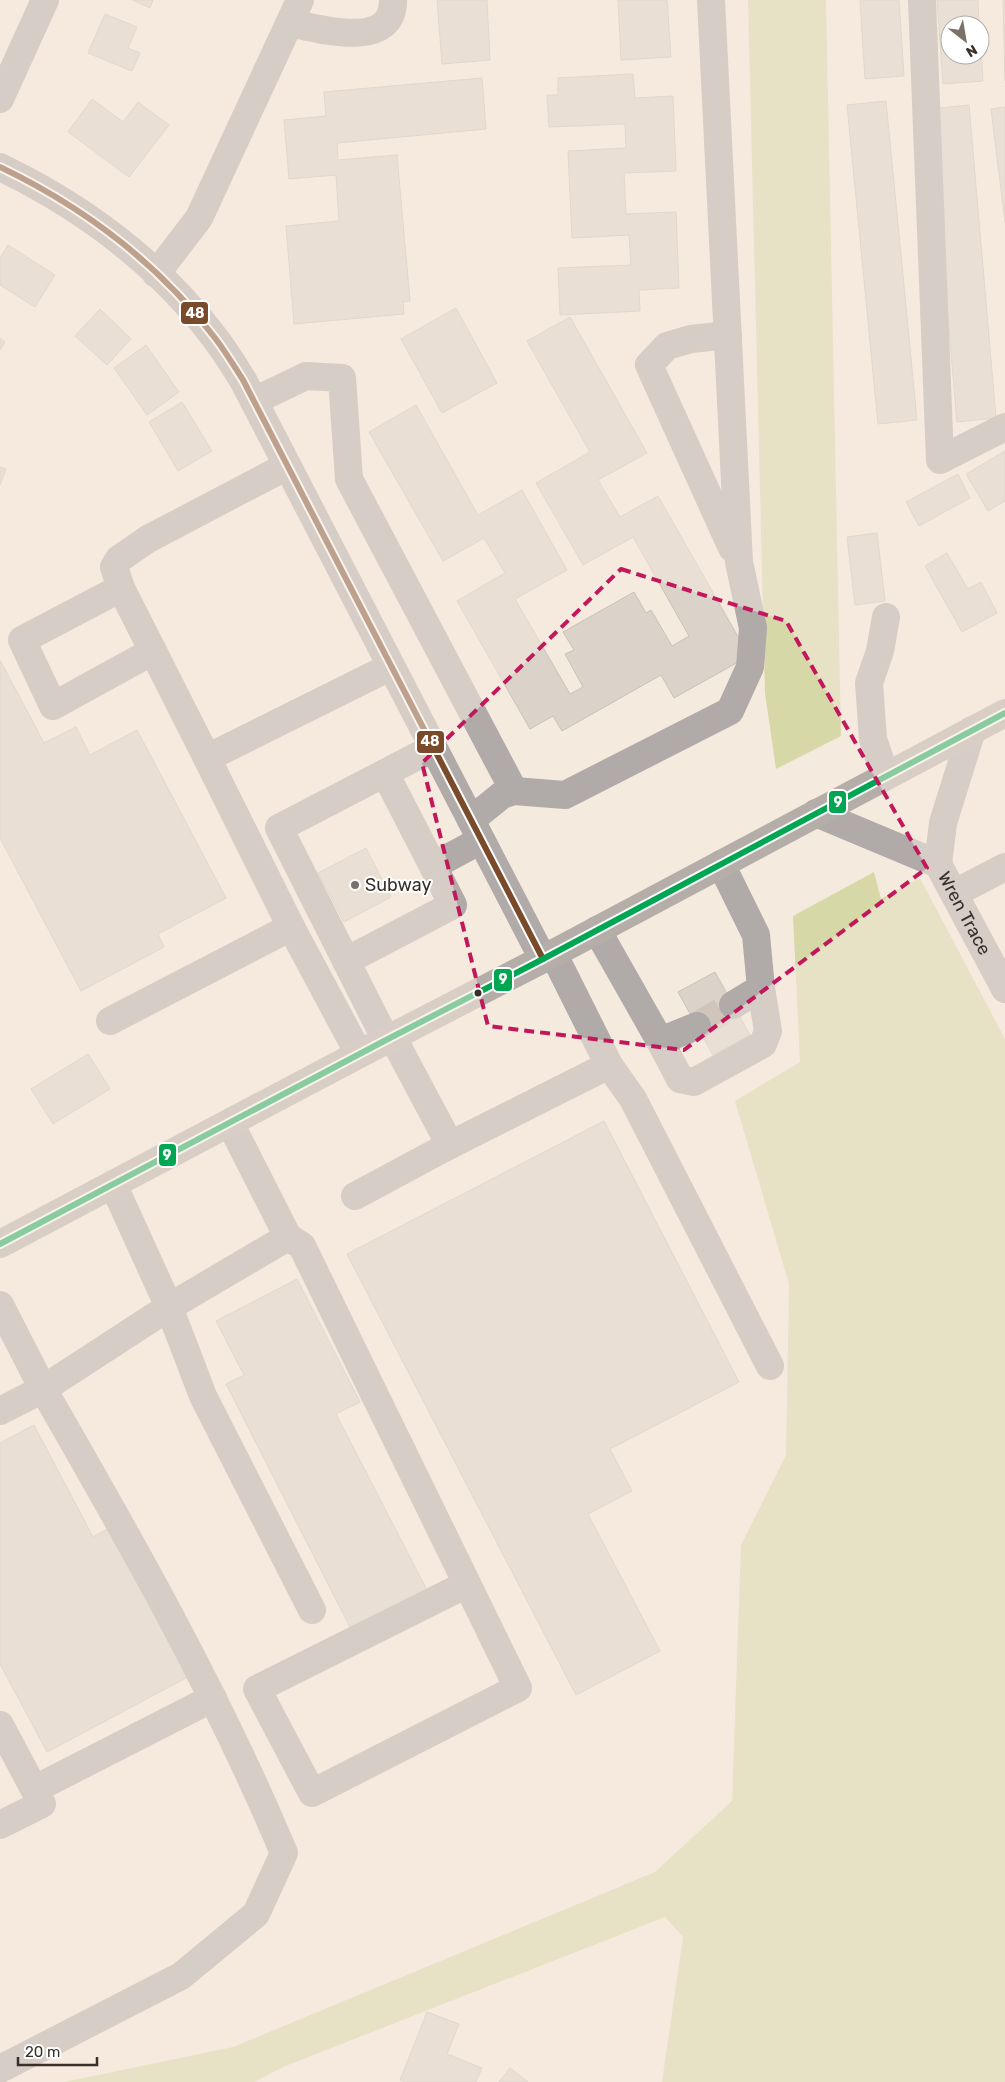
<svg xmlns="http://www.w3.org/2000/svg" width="1005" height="2082" viewBox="0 0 1005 2082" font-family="Rubik,sans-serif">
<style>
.green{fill:#d6d8a8}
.building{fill:#dbd3c9;stroke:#cac1b8}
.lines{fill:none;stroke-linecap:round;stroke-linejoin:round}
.minor-tunnel{stroke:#cfc5ba;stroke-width:28;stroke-dasharray:28 14;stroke-linecap:butt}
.minor{stroke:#b0aba9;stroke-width:28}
.major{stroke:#b4ada8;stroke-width:28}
.bus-1-casing{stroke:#fff;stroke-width:10}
.bus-2-casing{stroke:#fff;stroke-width:10}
.bus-1{stroke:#7a4b2a;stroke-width:6}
.bus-2{stroke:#00a651;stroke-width:6}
.marked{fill:none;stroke:#c2185b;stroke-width:4;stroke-dasharray:10 6;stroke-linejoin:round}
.poi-dot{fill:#7a7168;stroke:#fff;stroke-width:2}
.bus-dot{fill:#383028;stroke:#fff;stroke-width:2}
.labels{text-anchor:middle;stroke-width:4;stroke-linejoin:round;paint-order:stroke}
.poi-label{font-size:18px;fill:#383028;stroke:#fff;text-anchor:start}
.street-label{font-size:18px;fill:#383028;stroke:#fff}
.line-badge{stroke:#fff;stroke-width:2}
.badge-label{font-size:14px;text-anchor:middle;font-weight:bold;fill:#fff}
</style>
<rect width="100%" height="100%" fill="#f5eade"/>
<g class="green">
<path d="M748,0h78l15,736 -65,33 -11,-76z"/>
<path d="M874,872l7,27 39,-21 85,161v1043h-343l21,-145 -18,-20 -382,150 -28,15h-191l169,-35 422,-175 77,-71 9,-256 45,-90 3,-171 -54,-183 65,-39 -7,-146z"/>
</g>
<g class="building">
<path d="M132,0h21l-3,8z"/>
<path d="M437,0h50l3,60 -48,4z"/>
<path d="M618,0h49l4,57 -50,3z"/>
<path d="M860,0h39l5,76 -39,3z"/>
<path d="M937,0h41l1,25h-29v30h30v-20l3,46 -40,3z"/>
<path d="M1003,0h2v81z"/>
<path d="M105,14l32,13 -9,21 12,5 -8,18 -44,-18z"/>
<path d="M633,74l2,24 38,-2 3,75 -52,2 2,41 50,-2 3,76 -40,2 1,21 -80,4 -2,-47 73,-3 -2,-30 -57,3 -4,-87 58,-3 -1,-24 -76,3 -2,-32h11v-17z"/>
<path d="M482,78l4,51 -149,14 1,17 59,-5 13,146 -7,1 1,12 -110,10 -8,-98 53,-5 -3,-46 -47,4 -5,-59 42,-4 -2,-24z"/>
<path d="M92,99l31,23 15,-20 31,23 -40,52 -61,-45z"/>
<path d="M886,101l31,319 -39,4 -31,-319z"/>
<path d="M969,105l27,313 -39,4 -27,-313z"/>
<path d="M1005,107v115l-14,-113z"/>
<path d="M8,245l47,30 -20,32 -35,-22v-27z"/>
<path d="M456,308l41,75 -55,30 -41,-74z"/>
<path d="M100,309l31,30 -24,26 -32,-29z"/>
<path d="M570,317l77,136 -49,27 22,37 38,-21 91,160 -75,42 -13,-23 -99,56 -9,-15 -23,13 -73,-128 48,-28 -21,-35 -41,23 -74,-129 47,-27 62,110 44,-25 45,80 -52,29 55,95 13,-7 -18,-33 9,-4 -11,-18 71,-40 12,21 5,-3 21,36 17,-10 -56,-99 -50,28 -47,-82 54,-31 -63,-111z"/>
<path d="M0,338l5,4 -5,8z"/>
<path d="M146,345l33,47 -32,23 -33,-47z"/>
<path d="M182,402l30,49 -34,20 -29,-49z"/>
<path d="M1005,451v50l-17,10 -22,-37z"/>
<path d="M0,467l6,2 -6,16z"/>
<path d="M958,474l12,24 -51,28 -13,-24z"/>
<path d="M877,533l8,68 -30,4 -8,-68z"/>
<path d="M947,553l21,36 13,-7 16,31 -35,19 -37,-66z"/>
<path d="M0,660l44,83 32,-16 14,28 47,-25 89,168 -68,36 6,13 -83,44 -81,-153z"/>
<path d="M366,848l25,49 -47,25 -26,-49z"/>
<path d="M715,972l35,63 -37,20 -35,-63z"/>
<path d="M88,1054l22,35 -57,35 -22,-35z"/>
<path d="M604,1121l135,261 -129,67 22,42 -44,23 72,137 -84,44 -229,-441z"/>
<path d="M297,1279l63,123 -24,12 92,178 -76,39 -126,-247 18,-9 -28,-54z"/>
<path d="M34,1425l59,112 16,-9 79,149 -141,75 -47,-88v-221z"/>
<path d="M427,2012l32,12 -12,30 35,14 -6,14h-71l-5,-2z"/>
<path d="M510,2068l18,14h-29z"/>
</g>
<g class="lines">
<path class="minor-tunnel" d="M697,1026l36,-21"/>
<g class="minor">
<path d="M922,0l18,460 65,-33"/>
<path d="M290,23c29,6 104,28 103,-23"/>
<path d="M0,99l45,-99"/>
<path d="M0,167c83,40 159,97 215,171 10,13 19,28 28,42l300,579"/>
<path d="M156,274l43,-56 101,-218"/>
<path d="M728,335l-37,4 -24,7 -18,19 83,183"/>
<path d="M254,401l52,-25 36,2 7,101 165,312"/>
<path d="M121,588l-99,52 31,66 100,-55"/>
<path d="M207,758l-86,-170 -7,-21 5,-8 29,-20 139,-73"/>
<path d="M885,775l-12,-36 -4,-56 11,-32 6,-34"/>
<path id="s1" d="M816,813l122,51 67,125"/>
<path d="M471,820l31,-25 12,-4 51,4 165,-84 20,-44 3,-39 -14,-66 -28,-562"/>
<path d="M721,864l35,71 5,53 -28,17"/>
<path d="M938,864l5,-41 29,-93"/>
<path d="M433,866l48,-26"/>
<path d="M955,893l50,-26"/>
<path d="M291,927l-84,-169 183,-91"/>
<path d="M597,930l63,111 37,-15"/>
<path d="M346,961l107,-56 -68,-132"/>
<path d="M110,1021l181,-94 68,127"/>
<path d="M386,1040l-107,-212 154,-80"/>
<path d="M660,1041l20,38 14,3 69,-38 5,-13 -7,-43"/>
<path d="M609,1065l24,34 137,267"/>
<path d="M230,1123l58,114 -119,70 34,89 109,214"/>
<path d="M450,1145l159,-80 -56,-112"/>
<path d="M355,1196l95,-51 -58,-109"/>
<path d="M288,1237l14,9 216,442 -206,105 -55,-104 210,-105"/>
<path d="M0,1305l43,84 -43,22"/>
<path d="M0,1725l42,79 -42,21"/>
<path d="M35,1789l178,-91"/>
<path d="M0,2069l181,-93 75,-62 28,-61c-68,-162 -154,-313 -241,-464l126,-82 -56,-123"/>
</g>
<path class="major" d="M0,1244l386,-204 157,-81 462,-246"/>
<defs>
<path id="bus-1" d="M0,167c83,40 159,97 215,171 10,13 19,28 28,42l300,579"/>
<path id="bus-2" d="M0,1244l386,-204 157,-81 462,-246"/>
</defs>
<use href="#bus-1" class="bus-1-casing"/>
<use href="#bus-2" class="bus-2-casing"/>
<use href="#bus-1" class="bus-1"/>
<use href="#bus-2" class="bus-2"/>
</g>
<path d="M0 0H1005V2082H0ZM621,569l165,52 141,247 -243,182 -196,-24 -66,-263z" fill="#f5eade" fill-opacity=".55" fill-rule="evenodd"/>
<path class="marked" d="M621,569l165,52 141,247 -243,182 -196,-24 -66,-263z"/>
<circle class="poi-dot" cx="355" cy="885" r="5"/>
<circle class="bus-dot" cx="478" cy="993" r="4.5"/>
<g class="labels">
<g class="poi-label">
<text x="365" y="891">Subway</text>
</g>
<g class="street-label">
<text dy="6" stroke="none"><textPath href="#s1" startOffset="188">Wren Trace</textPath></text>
</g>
</g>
<g class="line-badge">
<rect x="180" y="301" width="29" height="24" rx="5" fill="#7a4b2a"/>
<rect x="416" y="730" width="29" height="24" rx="5" fill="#7a4b2a"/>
<rect x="828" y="790" width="19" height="24" rx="5" fill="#00a651"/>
<rect x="493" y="968" width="20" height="24" rx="5" fill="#00a651"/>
<rect x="158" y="1143" width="19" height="24" rx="5" fill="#00a651"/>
</g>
<g class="badge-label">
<text x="195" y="318">48</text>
<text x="430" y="746">48</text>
<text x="838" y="807">9</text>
<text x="503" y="984">9</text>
<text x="167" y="1160">9</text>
</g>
<g transform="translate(965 40) rotate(149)"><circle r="24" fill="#ffffff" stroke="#afaca9"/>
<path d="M0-4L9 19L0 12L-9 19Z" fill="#7a7168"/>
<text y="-8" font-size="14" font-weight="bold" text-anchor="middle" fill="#383028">N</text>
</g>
<path d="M18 2057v8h79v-8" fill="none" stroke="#383028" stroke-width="2.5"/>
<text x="25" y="2057" font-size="15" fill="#383028" stroke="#ffffff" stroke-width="4" paint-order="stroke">20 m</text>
</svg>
